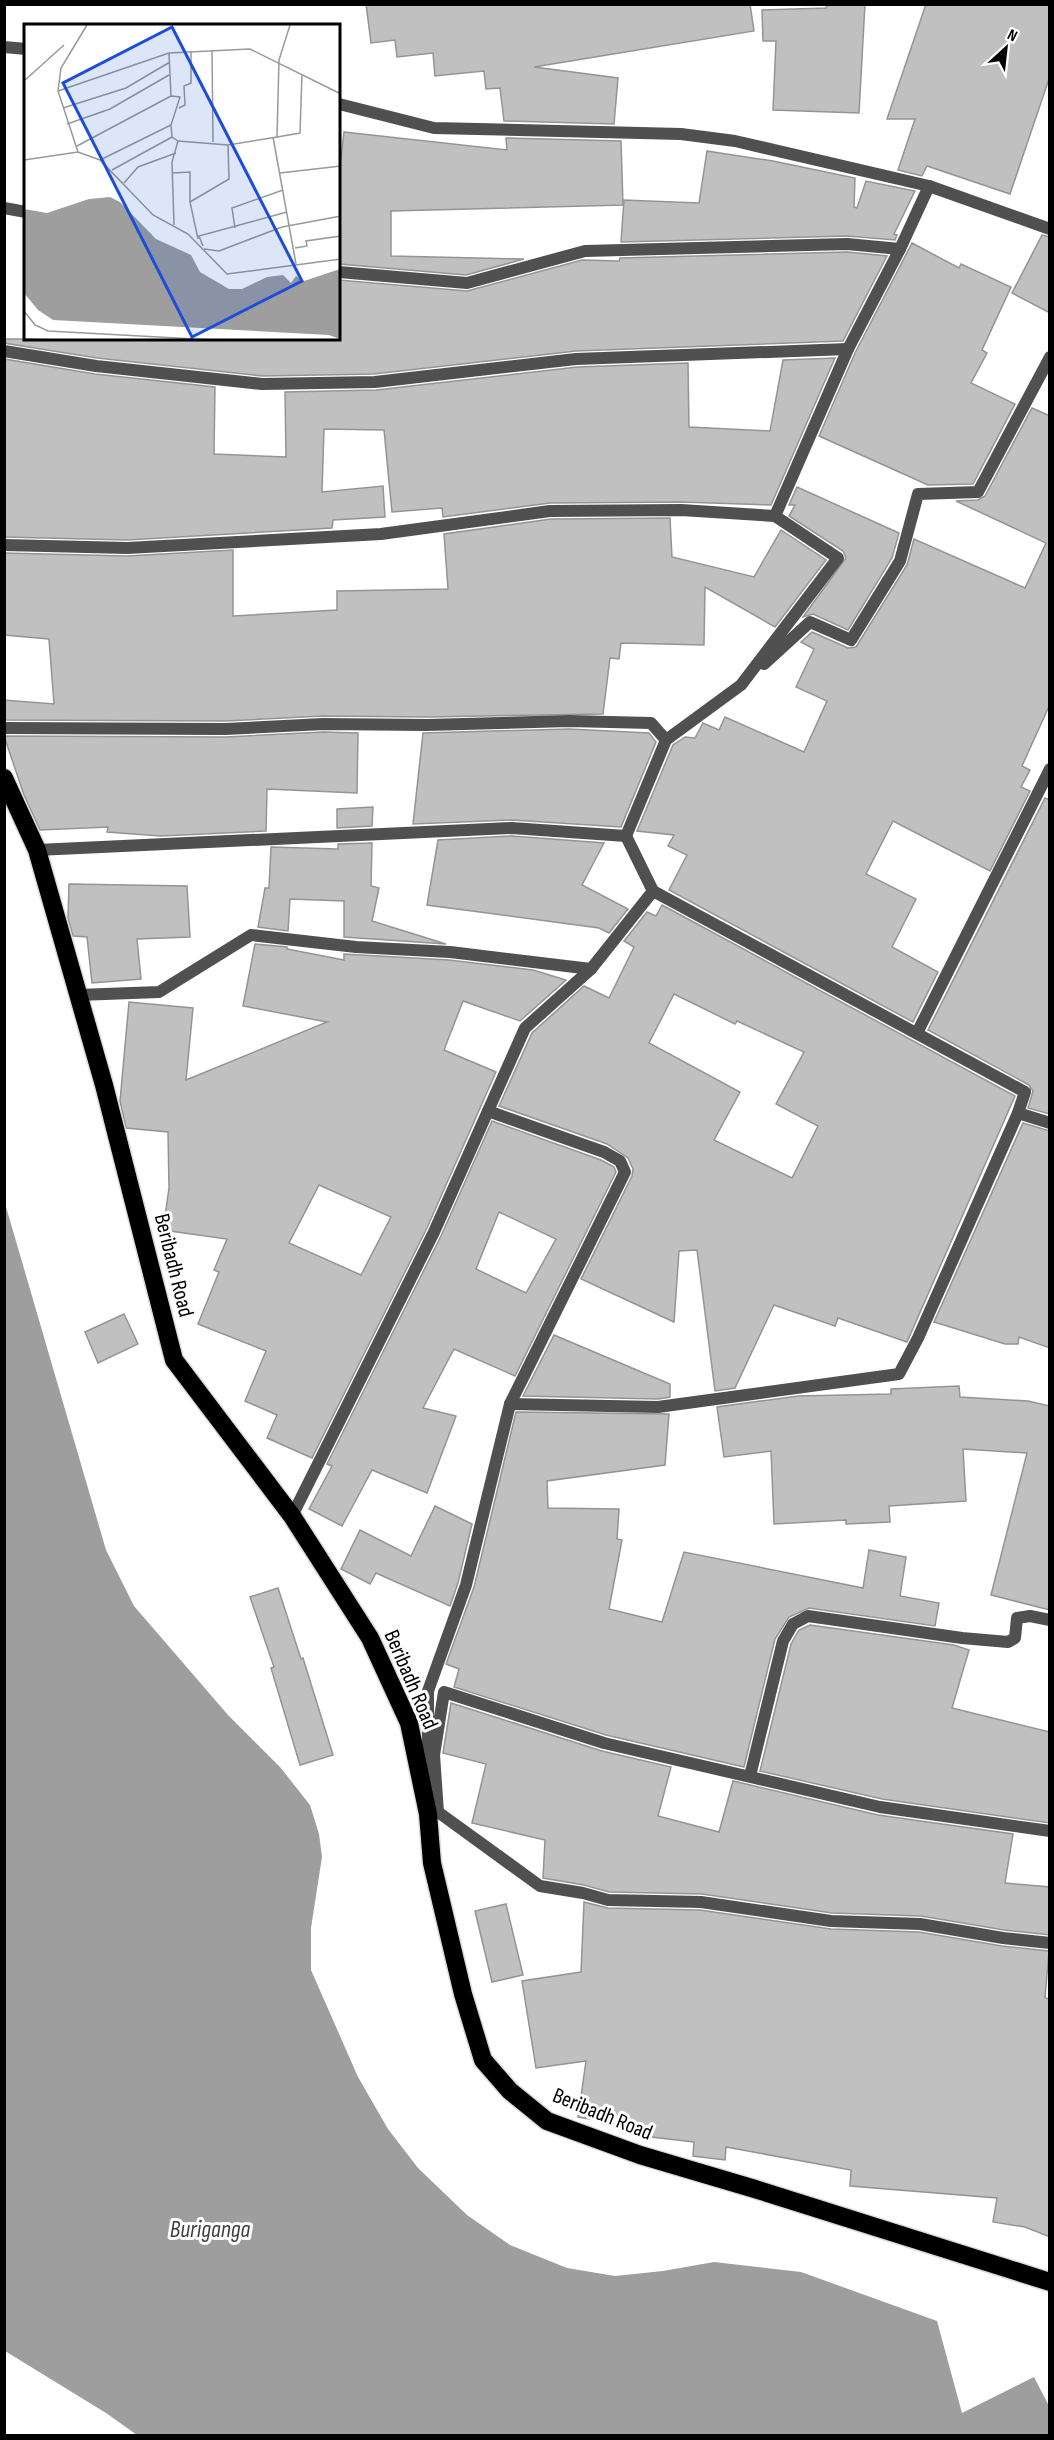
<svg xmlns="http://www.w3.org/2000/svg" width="1054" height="2440" viewBox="0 0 1054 2440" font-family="'Sofia Sans Condensed',sans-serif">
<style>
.water{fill:#9e9e9e}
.building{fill:#c0c0c0;stroke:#949494;stroke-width:1.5;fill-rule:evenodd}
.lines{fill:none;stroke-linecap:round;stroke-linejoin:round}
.highway-casing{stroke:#dbdbdb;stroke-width:21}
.street{stroke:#505050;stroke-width:12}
.highway{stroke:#000;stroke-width:18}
.labels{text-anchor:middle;stroke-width:6;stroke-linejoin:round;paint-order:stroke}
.street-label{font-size:22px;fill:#000;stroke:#fff}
.water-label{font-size:24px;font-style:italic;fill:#3f3f3f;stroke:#fff}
.inset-road{fill:none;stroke:#999;stroke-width:1.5}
.view{fill:#1d4ed8;fill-opacity:0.15;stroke:#1d4ed8;stroke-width:3}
.inset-edge{fill:none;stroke:#000;stroke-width:3}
</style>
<rect width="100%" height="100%" fill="#fff"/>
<path class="water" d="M4,1200l102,350 28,56 94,109 52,52 30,38 9,29 3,23 -11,71v42l47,107 30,52 30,39 49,47 43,30 57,23 48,8 48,-5 51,-9 87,10 136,49 25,92 72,-36 15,29v29h-912l-31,-22 -101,-62z"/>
<g class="building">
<path d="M366,4h384l4,27 -220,36 84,11 -4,46 -110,-3 -4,-33 -14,1 -2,-18 -49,5 -2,-23 -36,4 -2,-17 -24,3z"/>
<path d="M827,4h38l-6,109 -86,-3 3,-69h-13l-1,-31 64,-2z"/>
<path d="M926,4h124v72l-40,118 -83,-28 -5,10 -24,-6 17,-51h-28z"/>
<path d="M344,132l163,18 -1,-12 115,3 2,64 -232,6v45l133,3 -58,16 -127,-11v-90z"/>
<path d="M707,151l66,10 82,17 -1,29 3,1 9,-27 49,10 -21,43 3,1 -2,5 -48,-4 -226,6 3,-42 75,3z"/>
<path d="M1042,235l8,2v76l-38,-20z"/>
<path d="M912,243l47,25 2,-4 50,23 -29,63 5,3 -16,30 44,21 -42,80 -45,1 -109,-49 36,-83z"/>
<path d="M847,252l40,4 -44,85 -267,10 -202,23 -112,2 -165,-18 -93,-15v-4h335v-59l128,11 115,-31 37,1 1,-3z"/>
<path d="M835,358l-64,147 -90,-3 -131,1 -107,14 -1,-9 -50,4 -8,-82 -60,-1 -2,63 61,-6 2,31 -52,3 -1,8 -205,12 -123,-3v-178l91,15 120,13 -1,67 72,3 -1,-65 91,-2 201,-23 111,-4 1,64 81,4 13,-71z"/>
<path d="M1032,408l18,8v288l-28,62 8,4 -9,17 9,4 -40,80 -97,-50 -27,53 50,25 -24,48 46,25 -25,50 -244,-132 18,-35 -19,-9 6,-11 -37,-4 36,-86 12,-8 10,1 8,-15 16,7 6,-13 79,35 23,-51 -31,-14 18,-38 -13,-7 11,-10 36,16 8,-1 51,-82 7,-26 111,49 21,-45 -90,-42 22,-1 7,-4z"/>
<path d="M797,487l102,46 -7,25 -44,72 -35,-16 -10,3 43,-59 -3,-7 -54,-35 6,-11h-6z"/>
<path d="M670,518l2,39 82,20 27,-47 45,30 -51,67 -70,-40 -1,58 -83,-2 -2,16 -9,-1 -7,56 -176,3 -104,-1 -98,5 -221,-1v-20l50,4 -5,-65 -45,-4v-82l123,3 106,-6v66l104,-6v-19l111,-2 -4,-55 107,-15z"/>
<path d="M569,729l80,4 7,9 -35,85 -109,-7 -99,4 10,-91z"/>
<path d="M323,732l35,1 -1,60 -90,-4 -1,42 -105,5 -54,-4 1,-5 -68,3 -16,-35 -20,-59 221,1z"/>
<path d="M1045,798l5,2v314l-22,-6 5,-17 -4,-6 -101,-55z"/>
<path d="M373,807l-1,19 -35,2v-19z"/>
<path d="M512,836l92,7 -22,42 46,24 -19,24 -10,-5 -172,-23 11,-65z"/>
<path d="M372,843l-1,43 8,2 -7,33 74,23 -102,-7v-36l-54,-2 -2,32 -30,-4 7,-39h4l2,-41 67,2v-5z"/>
<path d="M69,884l118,2 3,51 -53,2 4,40 -49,4 -5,-46 -14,-1 -5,-17z"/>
<path d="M662,905l353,191 -108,246 -69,-24 -3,8 -61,-21 -39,83 -20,3 -18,-141 -18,1 -5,71 -93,-43 51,-103 1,-7 -5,-11 -21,-14 -108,-38 33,-73 52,-47 25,12 25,-51 -10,-6 23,-29 9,4zM674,994l61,30 2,-3 67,31 -28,52 42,22 -26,52 -78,-38 26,-48 -91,-49z"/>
<path d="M255,944l32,3v2l57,11v-6l105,6 84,10 33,10 -46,41 -57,-20 -19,49 52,22 -69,156 -115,230 -45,-20 10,-23 -32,-14 21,-50 -68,-27 21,-52 -5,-2 13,-31 -64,-9 6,-42 -1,-56 -42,-4 -6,-27 9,-99 64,6 -7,72 141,-58 -84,-16zM319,1185l72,32 -30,58 -72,-32z"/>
<path d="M492,1121l109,39 13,7 2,5 -101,204 -61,-27 -31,59 33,8 -29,77 -55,-23 -30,56 -33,-17 23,-43 -5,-2 114,-228zM499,1212l57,27 -30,54 -50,-24z"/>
<path d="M1023,1123l27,8v217l-31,-11 -1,7h-13l-71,-22z"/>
<path d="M124,1314l14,30 -40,19 -13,-31z"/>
<path d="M554,1335l116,49v13l-12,2 -135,-3z"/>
<path d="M959,1386l1,11 68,4 22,5v204l-59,-15 36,-142 -64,-4 3,52 -77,5 1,16 -44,2v-4l-72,4 -3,-73 -47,6 -7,-50 81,-11 93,-2v-5z"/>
<path d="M516,1412l153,2 -4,51 -118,16 1,27 71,1 -2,30 5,1 -13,69 53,13 22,-70 179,36 6,-38 37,7 -6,39 39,7 -4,23 -126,-18 -20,9 -14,22 -31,128 -138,-32 -152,-48 5,-18 -13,-5 28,-77z"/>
<path d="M435,1506l37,18 -14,59 -8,23 -74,-33 -6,11 -29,-15 19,-39 51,26z"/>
<path d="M278,1588l23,71 2,-1 30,97 -33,10 -29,-97 3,-1 -24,-70z"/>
<path d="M810,1625l144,20 15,5 -17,58 98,24v91l-168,-24 -122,-28 31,-127 8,-14z"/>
<path d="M451,1703l151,48 69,16 -13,49 61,16 14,-51 145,34 135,19 -8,49 45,4v48l-46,-5 -83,-14 -89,-3 -130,-19 -93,-2 -25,-7 -41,-7 2,-38 -73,-17 14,-59 -43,-11z"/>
<path d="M584,1902l24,6 92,2 131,19 88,3 83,14 47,5 -4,47 5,1v238l-25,-10 -32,-5 4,-24 -147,-12 1,-16 -125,-23 -1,13 -32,-4 1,-14 -60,-7 1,-9 -57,-9 8,-56 -50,7 -14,-87 59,-9z"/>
<path d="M506,1904l17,71 -31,7 -17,-71z"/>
</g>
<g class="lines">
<defs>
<path id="highway" d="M4,778l33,72 67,235 70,275 118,156 78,122 39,85 19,91 4,49 31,131 20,66 27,31 37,30 93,34 115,34 295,93"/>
</defs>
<use href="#highway" class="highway-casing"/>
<g class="street">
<path d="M4,47l22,2"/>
<path d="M339,104l95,24 247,6 54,7 194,45 121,43"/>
<path d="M4,208l22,4"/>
<path d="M339,272l128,11 118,-32 262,-7 53,5"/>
<path d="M4,351l92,15 166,18 113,-2 201,-23 272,-10"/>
<path d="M4,545l123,3 254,-14 169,-23 131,-1 94,6"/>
<path d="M764,664l46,-42 41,18 49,-79 18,-67 60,-2 72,-135"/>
<path d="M4,728l221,1 98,-5 104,1 142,-4 82,2 15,17"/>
<path d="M37,850l475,-22 114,8"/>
<path d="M653,891l372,201 -7,21 32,10"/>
<path d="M78,995l81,-3 92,-57 105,12 94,5 141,17"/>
<path d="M917,1033l133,-264"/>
<path d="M510,1404l148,3 241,-33 19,-36 100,-225"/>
<path d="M292,1516l142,-284 91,-204 66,-59 62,-78 -27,-55 40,-96 75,-55 97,-127 -63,-42 73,-167 52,-100 29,-63"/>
<path d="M750,1776l33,-135 10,-17 15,-8 154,22 46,4 7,-4 2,-20 13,-2 20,4"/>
<path d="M428,1785v-94l38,-106 44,-181 115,-232 -5,-11 -16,-9 -116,-41"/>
<path d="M428,1806v8l10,-2 -4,-57 10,-63 160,51 276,64 170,24"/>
<path d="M438,1812l102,74 43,7 25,7 93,2 130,19 89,3 83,14 47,5"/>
</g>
<use href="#highway" class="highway"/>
</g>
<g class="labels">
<g class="street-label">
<text transform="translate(175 1265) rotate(76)" y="8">Beribadh Road</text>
<text transform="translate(412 1679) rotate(67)" y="8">Beribadh Road</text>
<text transform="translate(603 2113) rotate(22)" y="8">Beribadh Road</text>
</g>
<g class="water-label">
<text x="210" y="2237">Buriganga</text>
</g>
</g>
<g transform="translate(24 24)">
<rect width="316" height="316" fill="#fff"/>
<path d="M65,175l21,-2 10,5 36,37 35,16 9,17 29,17h13l25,-12 16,-2 8,8 5,-7 8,5 36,-12v70l-11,-4 -276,-15 -15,-10 -14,-17v-84l23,4z" fill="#9e9e9e"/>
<path class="inset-road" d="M188,26l1,92M145,29l2,43 9,1 -9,28 1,12 6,4 -6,21 2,63M0,57l40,-36M34,67l111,-38 81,-4 91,45M39,84l63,-20 44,-26M155,84l6,-3 -1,-19 7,-3v-32M43,100l43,-15 59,-34M249,113l23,127M253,113l23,-4 2,-59M154,117l50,4 49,-8 2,-77 11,-35M53,122l94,-50M54,128l-20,-61 3,-23 26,-43M0,136l54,-8 22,8 53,55 35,19 39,40 114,-15M76,136l71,-35M88,146l60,-33M148,149l18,-1v30l8,37M256,149l61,-7M100,159l14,-16 38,-14M166,178l39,-23 -1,-34M211,204l-3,-20 51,-18M179,222l-4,-10 88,-24M271,224l12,-2 -1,-5 35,-5M180,225l15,2 63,-24 59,-11M0,287l11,14 13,6 166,9M0,315l38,1"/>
<path class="view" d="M148,3l130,254 -110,56 -129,-254z"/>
<rect width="316" height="316" class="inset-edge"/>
</g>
<rect width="1054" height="2440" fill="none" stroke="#000000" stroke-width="12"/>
<g transform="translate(1006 48) rotate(27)" stroke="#ffffff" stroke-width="4.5" paint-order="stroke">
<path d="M0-4.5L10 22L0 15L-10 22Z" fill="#000000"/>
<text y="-9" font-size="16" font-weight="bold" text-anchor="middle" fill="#000000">N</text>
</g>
</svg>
